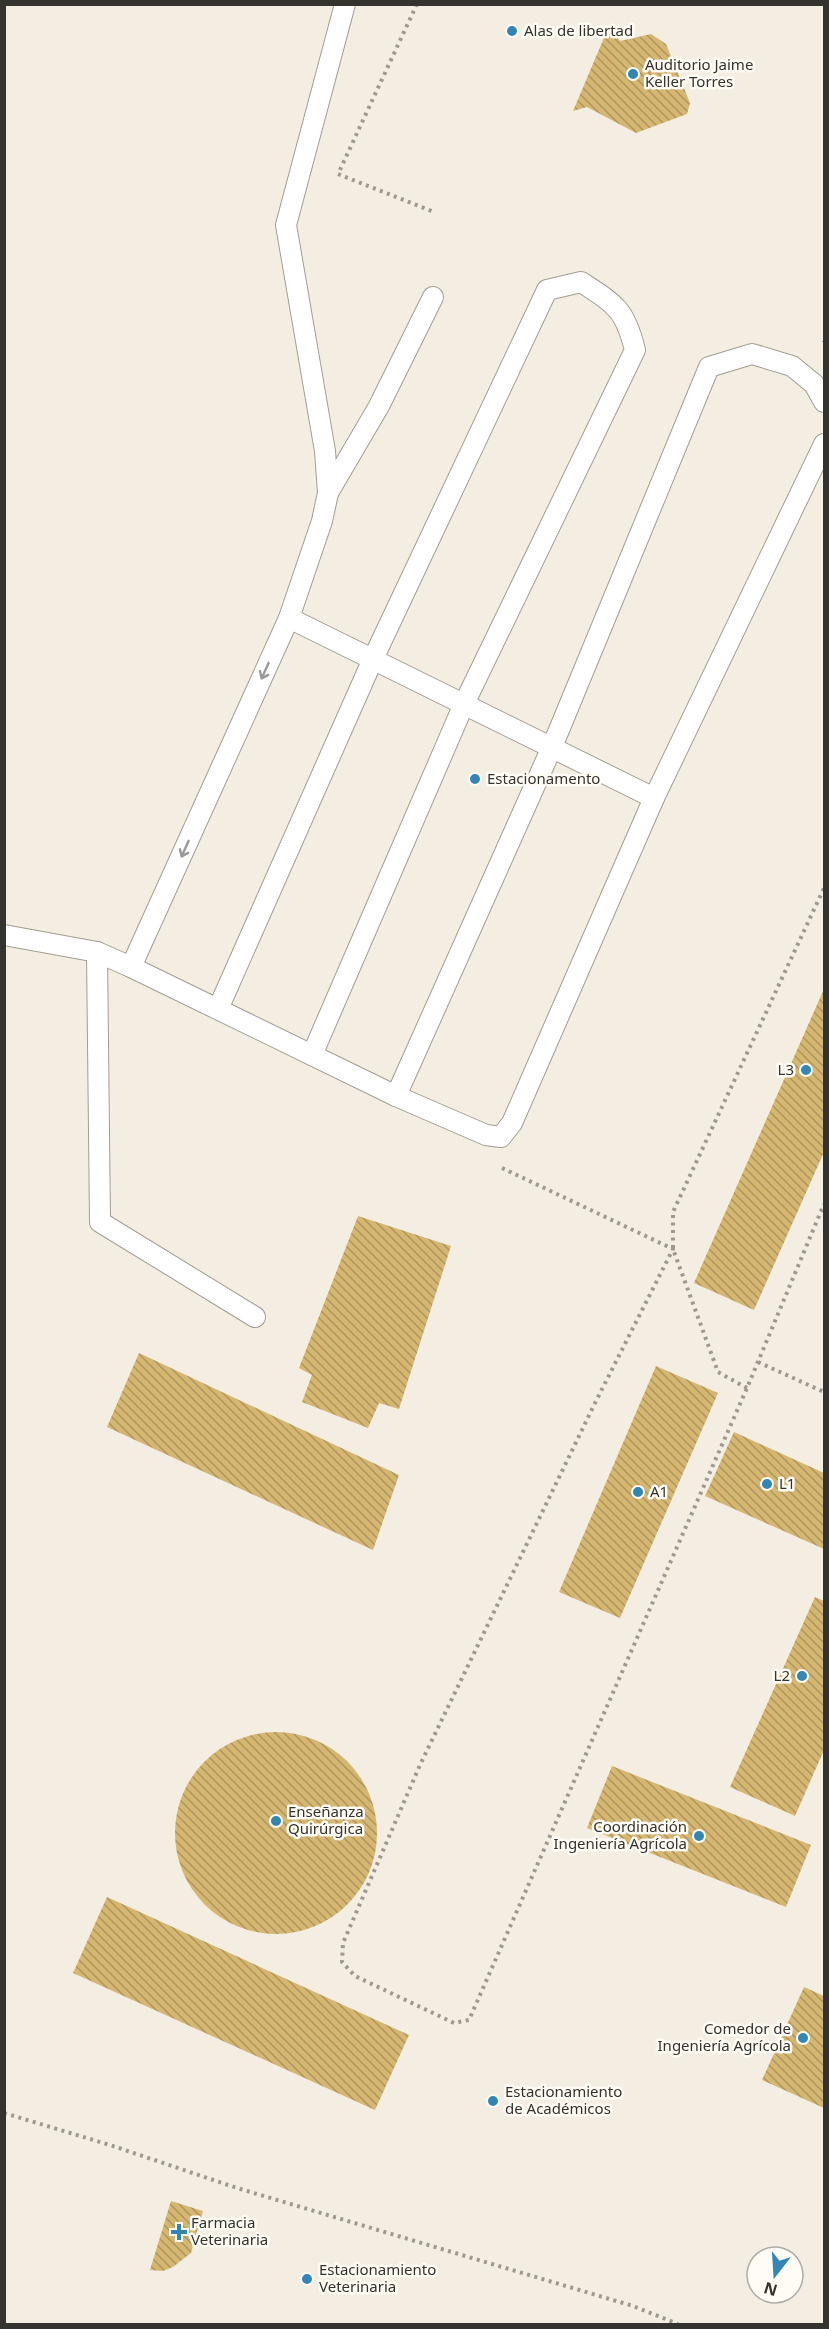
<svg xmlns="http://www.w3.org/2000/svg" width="829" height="2329" viewBox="0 0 829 2329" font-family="'Noto Sans',sans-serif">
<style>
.building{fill:url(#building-back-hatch)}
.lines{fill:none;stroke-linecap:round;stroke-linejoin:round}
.lane-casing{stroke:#a29d92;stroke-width:22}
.path{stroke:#9d9991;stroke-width:4;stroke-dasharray:3 4.5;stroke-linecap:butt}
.lane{stroke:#fff;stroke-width:20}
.oneway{stroke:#9a9997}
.poi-dot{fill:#3186b6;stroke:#fffcf5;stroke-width:2}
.labels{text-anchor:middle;stroke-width:5;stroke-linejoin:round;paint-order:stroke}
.poi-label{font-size:15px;fill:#35332f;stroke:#fffcf5;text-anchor:start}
</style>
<defs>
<pattern id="building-back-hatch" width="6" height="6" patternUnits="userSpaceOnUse" patternTransform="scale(1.5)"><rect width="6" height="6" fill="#d5b772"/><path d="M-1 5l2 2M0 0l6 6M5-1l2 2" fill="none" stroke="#ae955e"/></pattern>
</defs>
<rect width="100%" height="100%" fill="#f4eee2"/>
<g class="building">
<path d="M609,26l11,15 31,-7 15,10 24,59 -3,11 -51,19 -49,-26 -14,4z"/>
<path d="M824,989v163l-70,158 -60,-27z"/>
<path d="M358,1216l93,30 -52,163 -20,-6 -11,25 -66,-26 10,-27 -13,-7z"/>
<path d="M139,1353l260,122 -26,75 -266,-123z"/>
<path d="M656,1366l62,27 -98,225 -61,-26z"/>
<path d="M734,1432l90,41v76l-119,-53z"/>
<path d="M815,1597l9,4v149l-29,66 -65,-29z"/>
<circle cx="276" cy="1833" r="101"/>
<path d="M612,1766l199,79 -25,62 -199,-79z"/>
<path d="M107,1897l302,138 -34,75 -302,-137z"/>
<path d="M804,1987l20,9v112l-62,-28z"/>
<path d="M171,2201l32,10 -12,42 -18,14 -10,4 -13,-1z"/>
</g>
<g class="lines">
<defs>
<g id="lane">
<path d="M328,493l51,-87 54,-109"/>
<path d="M289,618l365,180 170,-354"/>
<path d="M654,798l-142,325 -11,14 -15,-2 -90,-39 156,-349 157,-380 43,-13 40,12 22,18 10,18"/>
<path d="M4,935l93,17 34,15 265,129"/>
<path d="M97,952l3,270 155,95"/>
<path d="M131,967l158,-349 33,-97 6,-28 -3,-42 -39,-226 59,-221"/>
<path d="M218,1009l155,-350 174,-369 34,-8c34,22 44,27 54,68l-171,354 -152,351"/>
</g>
</defs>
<use href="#lane" class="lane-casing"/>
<g class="path">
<path d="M417,4l-79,170 96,38"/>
<path d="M824,341v1"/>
<path d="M502,1168l171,81 -79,156 -174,360 -77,178 -1,19 13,14 99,47 15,-3 278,-632 77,-184"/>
<path d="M758,1362l66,30"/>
<path d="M747,1388l-29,-16 -45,-123v-37l151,-324"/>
<path d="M4,2113l106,32 127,43 396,118 45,18"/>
</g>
<use href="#lane" class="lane"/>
</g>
<defs><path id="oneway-shaft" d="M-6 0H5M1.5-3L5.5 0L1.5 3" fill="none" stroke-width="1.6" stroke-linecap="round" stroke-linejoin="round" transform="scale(1.5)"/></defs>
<g class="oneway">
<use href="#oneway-shaft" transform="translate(265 671) rotate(114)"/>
<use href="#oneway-shaft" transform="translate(185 849) rotate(114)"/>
</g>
<g class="poi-dot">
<circle cx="512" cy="31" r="6"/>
<circle cx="633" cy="74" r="6"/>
<circle cx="475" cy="779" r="6"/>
<circle cx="806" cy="1070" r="6"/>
<circle cx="767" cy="1484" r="6"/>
<circle cx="638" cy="1492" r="6"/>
<circle cx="802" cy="1676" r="6"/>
<circle cx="276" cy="1821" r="6"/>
<circle cx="699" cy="1836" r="6"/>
<circle cx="803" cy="2038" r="6"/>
<circle cx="493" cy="2101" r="6"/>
<path d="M176 2223h6v6h6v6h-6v6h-6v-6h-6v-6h6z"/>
<circle cx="307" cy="2279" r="6"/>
</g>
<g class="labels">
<g class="poi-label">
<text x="524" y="36">Alas de libertad</text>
<text x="645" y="70">Auditorio Jaime<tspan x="645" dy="17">Keller Torres</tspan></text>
<text x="487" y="784">Estacionamento</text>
<text x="794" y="1075" text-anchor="end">L3</text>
<text x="779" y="1489">L1</text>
<text x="650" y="1497">A1</text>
<text x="790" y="1681" text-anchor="end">L2</text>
<text x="288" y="1817">Enseñanza<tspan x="288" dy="17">Quirúrgica</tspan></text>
<text x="687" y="1832" text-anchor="end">Coordinación<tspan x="687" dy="17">Ingeniería Agrícola</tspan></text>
<text x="791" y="2034" text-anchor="end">Comedor de<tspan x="791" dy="17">Ingeniería Agrícola</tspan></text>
<text x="505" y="2097">Estacionamiento<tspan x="505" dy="17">de Académicos</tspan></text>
<text x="191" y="2228">Farmacia<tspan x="191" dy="17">Veterinaria</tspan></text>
<text x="319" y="2275">Estacionamiento<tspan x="319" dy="17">Veterinaria</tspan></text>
</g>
</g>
<rect width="829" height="2329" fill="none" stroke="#35332f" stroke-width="12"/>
<g transform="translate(775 2275) rotate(197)"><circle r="28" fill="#fffcf5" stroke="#aeaca6" stroke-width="1.5"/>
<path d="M0-4.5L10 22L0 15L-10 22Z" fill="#3186b6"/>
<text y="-9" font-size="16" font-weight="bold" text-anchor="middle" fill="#35332f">N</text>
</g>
</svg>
